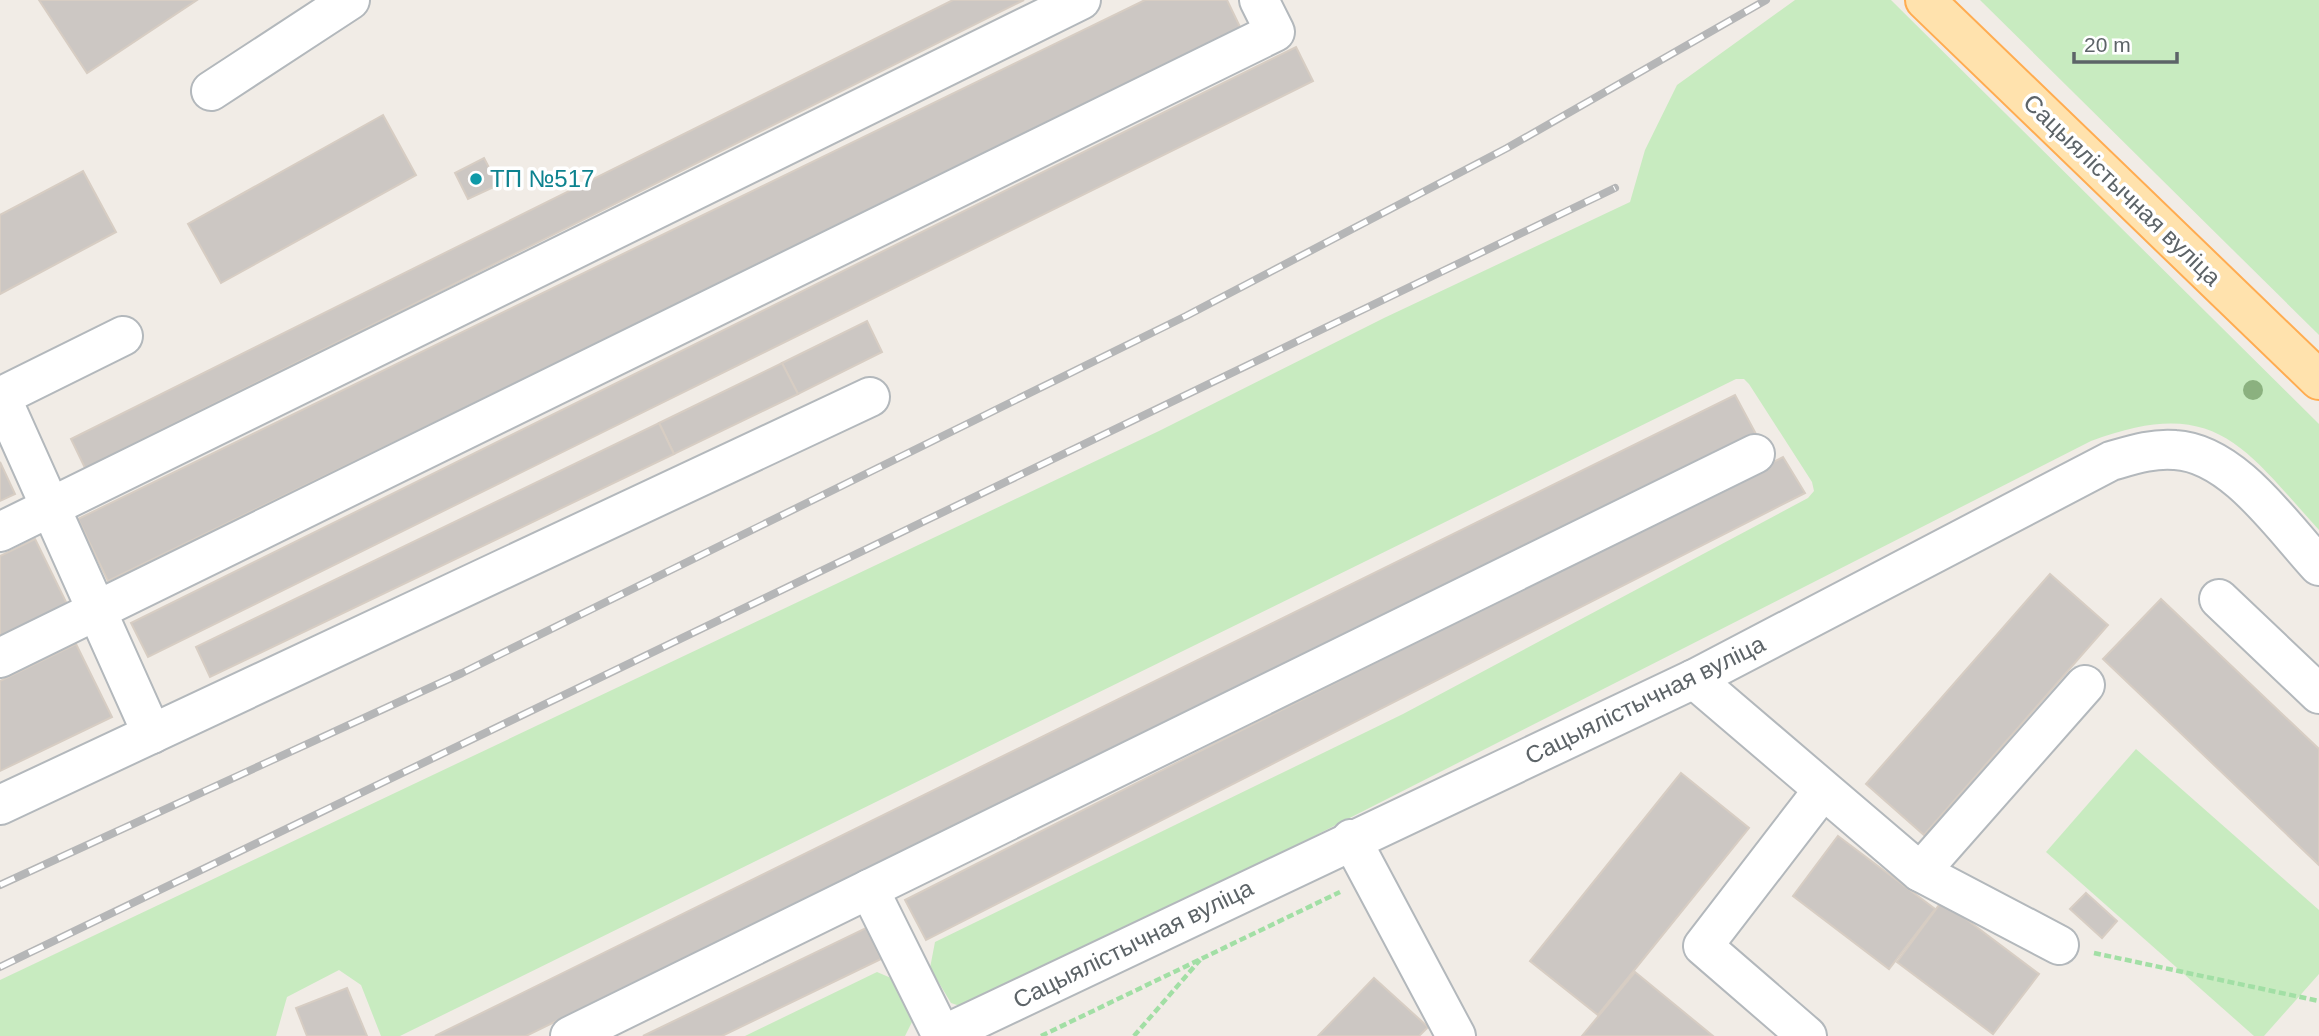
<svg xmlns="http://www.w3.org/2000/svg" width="2319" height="1036" viewBox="0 0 2319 1036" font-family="Arial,sans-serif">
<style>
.green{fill:#c8ebc0}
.building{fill:#ccc7c3;stroke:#d7cdc3;stroke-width:2}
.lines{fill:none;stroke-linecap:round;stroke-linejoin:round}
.minor-casing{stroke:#b3b8bc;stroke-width:42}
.major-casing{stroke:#ffac51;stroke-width:42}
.path{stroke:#a2dfa5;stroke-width:4.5;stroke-dasharray:7 3.5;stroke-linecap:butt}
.minor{stroke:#fff;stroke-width:38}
.major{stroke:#ffe2ad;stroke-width:38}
.rail-casing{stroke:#b5b6b7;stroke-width:8}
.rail{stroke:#fff;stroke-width:5;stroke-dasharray:16;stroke-linecap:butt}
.tree{fill:#8bb17f}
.culture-dot{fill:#0f9aa8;stroke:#fff;stroke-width:2.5}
.labels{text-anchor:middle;stroke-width:7;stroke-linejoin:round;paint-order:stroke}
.culture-label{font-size:24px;fill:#0d838f;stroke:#fff;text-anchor:start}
.street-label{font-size:24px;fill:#5d6468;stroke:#fff}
</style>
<rect width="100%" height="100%" fill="#f1ece6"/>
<g class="green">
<path d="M1795,0h96l428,424v106c-77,-85 -104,-135 -228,-89l-1119,569 -21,-7 -21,-35 5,-26 468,-228 405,-216 6,-7 -2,-9 -63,-98 -5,-5h-8l-1336,657h-19l-20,-51 -22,-15 -52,27 -11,39h-276v-56l1159,-549 225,-113 246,-116 15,-52 32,-65z"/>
<path d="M1980,0h339v335z"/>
<path d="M2136,749l183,161v64l-55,62h-10l-208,-184z"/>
<path d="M877,972l21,9 19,31 -12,24h-160z"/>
</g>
<g class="building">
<path d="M39,0h158l-110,73z"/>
<path d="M953,0h71l-939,468 -14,-29z"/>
<path d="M1145,0h82l15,31 -1134,550 -30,-62z"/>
<path d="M1296,47l17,34 -1165,576 -17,-34z"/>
<path d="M383,115l33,60 -195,108 -33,-59z"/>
<path d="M484,158l14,27 -30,14 -13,-26z"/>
<path d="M83,171l33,61 -116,62v-79z"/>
<path d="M867,321l15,31 -84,42 -16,-31z"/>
<path d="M782,363l16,31 -124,60 -15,-31z"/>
<path d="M1735,395l21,39 -1230,602h-91z"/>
<path d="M659,423l15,31 -464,223 -14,-30z"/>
<path d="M1783,457l22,36 -879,447 -21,-40z"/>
<path d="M0,462l15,32 -15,7z"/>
<path d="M35,539l32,65 -67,33v-81z"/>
<path d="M2050,574l58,51 -184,210 -58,-51z"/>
<path d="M2161,599l158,150v116l-216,-206z"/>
<path d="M76,644l36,73 -112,54v-90z"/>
<path d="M1681,773l68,55 -151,187 -68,-54z"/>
<path d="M1838,836l97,73 -46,60 -96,-73z"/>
<path d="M2086,893l31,28 -15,17 -32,-29z"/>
<path d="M1942,901l97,73 -46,60 -96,-72z"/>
<path d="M866,928l15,31 -159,77h-79z"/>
<path d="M1635,972l78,64h-131z"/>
<path d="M1374,978l54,49 -9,9h-101z"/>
<path d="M347,988l20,48h-60l-11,-28z"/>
</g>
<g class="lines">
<defs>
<g id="minor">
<path d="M211,91l139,-91"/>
<path d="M0,397l123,-61"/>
<path d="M1,397l151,337"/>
<path d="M0,532l1081,-532"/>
<path d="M2219,599l100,95"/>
<path d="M0,658l1275,-626 -16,-32"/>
<path d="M1694,679l226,193 139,73"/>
<path d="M0,805l870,-408"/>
<path d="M1351,839l105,197"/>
<path d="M1920,872l165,-187"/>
<path d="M869,889l73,147"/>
<path d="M570,1036l1185,-582"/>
<path d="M941,1036l753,-357 417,-218c21,-6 42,-13 64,-11 58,3 107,76 144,116"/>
<path d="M1807,1036l-104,-90 120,-156"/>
</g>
<path id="major" d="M1925,0l394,380"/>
</defs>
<use href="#minor" class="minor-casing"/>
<use href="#major" class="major-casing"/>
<g class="path">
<path d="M2094,953l225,48"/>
<path d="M1041,1036l299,-144"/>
<path d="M1134,1036l66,-76"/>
</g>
<use href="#minor" class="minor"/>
<use href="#major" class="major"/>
<defs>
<g id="rail">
<path d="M0,885l462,-212 724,-357 321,-168 259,-148"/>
<path d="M0,967l1615,-779"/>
</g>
</defs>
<use href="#rail" class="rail-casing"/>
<use href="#rail" class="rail"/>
</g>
<circle class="tree" cx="2253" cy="390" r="10"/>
<circle class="culture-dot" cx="476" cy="179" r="7"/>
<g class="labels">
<g class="culture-label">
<text x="490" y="187">ТП №517</text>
</g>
<g class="street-label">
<text transform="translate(2122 190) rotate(44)" y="8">Сацыялістычная вуліца</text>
<text transform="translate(1645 700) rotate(-26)" y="8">Сацыялістычная вуліца</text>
<text transform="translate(1133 944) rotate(-26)" y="8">Сацыялістычная вуліца</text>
</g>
</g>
<path d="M2074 52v10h103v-10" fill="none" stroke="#5d6468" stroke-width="3.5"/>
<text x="2084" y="52" font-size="21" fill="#5d6468" stroke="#ffffff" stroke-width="5" paint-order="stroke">20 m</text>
</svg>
